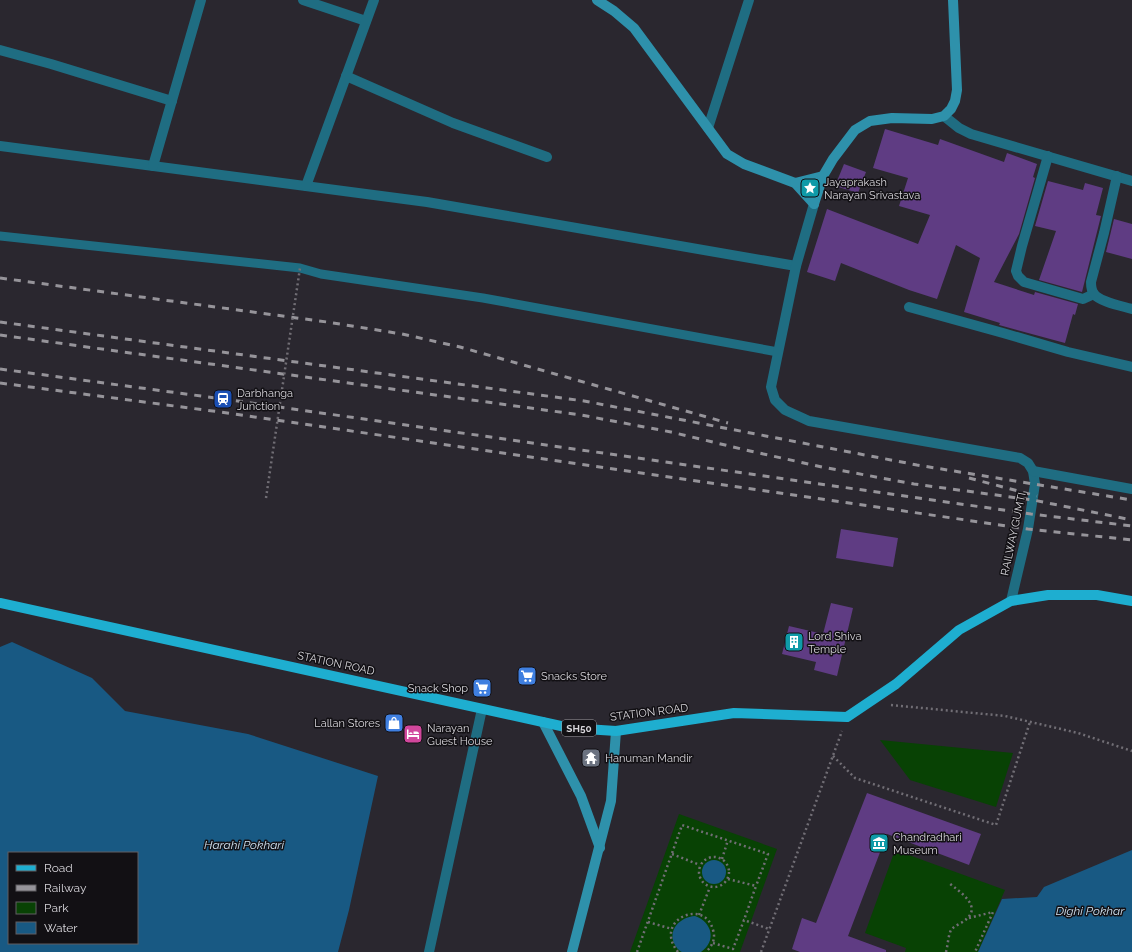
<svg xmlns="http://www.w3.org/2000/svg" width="1132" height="952" viewBox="0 0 1132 952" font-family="Raleway,sans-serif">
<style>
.green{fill:#084204}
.water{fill:#185983;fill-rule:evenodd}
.building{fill:#5f3c83}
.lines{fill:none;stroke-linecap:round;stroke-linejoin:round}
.path{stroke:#716e75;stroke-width:2.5;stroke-dasharray:2 3;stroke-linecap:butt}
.lane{stroke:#1f6d82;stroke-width:9}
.street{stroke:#1f6d82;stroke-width:10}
.secondary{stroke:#2e91ab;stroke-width:10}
.primary{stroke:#1eaed0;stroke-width:10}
.rail{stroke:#96949a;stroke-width:3;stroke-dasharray:7 7;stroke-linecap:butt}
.path-bridge{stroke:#716e75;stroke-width:2.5;stroke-dasharray:2 3;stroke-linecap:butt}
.labels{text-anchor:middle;stroke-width:3;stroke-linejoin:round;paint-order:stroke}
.shield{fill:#121014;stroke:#9c9a9f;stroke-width:1}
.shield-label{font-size:10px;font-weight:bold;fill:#d7d5da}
.poi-label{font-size:11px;fill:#d7d5da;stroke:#121014;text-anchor:start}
.street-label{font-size:11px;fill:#d7d5da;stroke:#121014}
.water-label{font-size:12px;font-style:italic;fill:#cfe2f1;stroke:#121014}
</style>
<rect width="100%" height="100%" fill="#2a272f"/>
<g class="green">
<path d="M880,740l133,13 -17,54 -86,-27z"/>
<path d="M679,814l98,35 -37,103h-110z"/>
<path d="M895,850l110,40 -27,62h-73l1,-4 -41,-15z"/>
</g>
<g class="water">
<path d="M12,642l80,36 33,33 123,23 130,42 -29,134 -11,42h-338v-305zM9,853h128v90h-128z"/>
<path d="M1132,850v102h-154l24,-53 35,-2 7,-10z"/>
<circle cx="714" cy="872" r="12"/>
<path d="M695,916c17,6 22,25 6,36 -5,0 -14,0 -19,0 -3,-1 -6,-5 -7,-7 -8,-15 5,-28 20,-29z"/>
</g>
<g class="building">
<path d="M885,129l53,16 2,-6 64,23 3,-9 30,11 -4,13 2,1 -16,56 -25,48 40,13 1,-3 43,12 -3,11 -2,-1 -8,29 -66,-18 1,-2 -36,-11 16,-54 -24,-13 -19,54 -28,-9 -68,-27 -6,18 -28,-9 20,-63 91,35 12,-29 -31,-9 9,-28 -35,-10z"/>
<path d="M844,164l22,8 -8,21 -23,-7z"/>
<path d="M1048,181l35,9 2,-7 18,5 -7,27 5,1 -19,76 -43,-12 17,-49 -21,-5z"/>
<path d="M1114,219l18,5v35l-26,-7z"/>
<path d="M841,529l57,9 -5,29 -57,-9z"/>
<path d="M831,603l22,5 -16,68 -23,-6 2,-8 -34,-8 7,-28 34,8z"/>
<path d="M867,793l114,41 -12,31 -82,-31 -39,102 38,14v2h-86l-8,-3 10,-31 14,5z"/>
</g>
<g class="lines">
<g class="path">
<path d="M891,705l114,11 73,17 54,18"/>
<path d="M833,756l22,22 141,47 34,-103"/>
<path d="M672,854l28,11"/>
<circle cx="714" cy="872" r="15"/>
<path d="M722,859l6,-19"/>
<path d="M728,879l28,7 -12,34"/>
<path d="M699,915l11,-28"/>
<path d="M969,918l24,-6 -18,40"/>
<path d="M648,922l24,7"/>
<path d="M713,943l20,6 11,-29 25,9"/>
<path d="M637,952l45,-127 86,29 -12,32"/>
<path d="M678,952c-26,-32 27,-55 35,-22 3,9 -1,16 -7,22"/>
<path d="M761,952l81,-221"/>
<path d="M946,952c2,-7 2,-16 5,-22 3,-4 9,-6 13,-9 20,-14 -4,-29 -15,-38"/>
</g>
<path class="lane" d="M0,236l300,32 21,6 162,24 295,54"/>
<g class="street">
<path d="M303,0l63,21"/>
<path d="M0,50l51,14 121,37"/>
<path d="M346,76l107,47 94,34"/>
<path d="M944,116l15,12 12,6 161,47"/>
<path d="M708,128l41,-128"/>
<path d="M0,146l427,56 369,64"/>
<path d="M1048,156l-26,90 -6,25 2,5 6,6 59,17 11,-5"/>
<path d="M153,166l48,-166"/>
<path d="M1117,176l-13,57 -13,49c0,4 0,8 3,12 6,8 28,12 38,15"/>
<path d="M306,186l68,-186"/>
<path d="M814,204l-18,62 -25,121 4,13 10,10 24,11 211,37 8,5 5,8 2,13 -7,45 -17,72"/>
<path d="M909,307l94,26 65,19 64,15"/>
<path d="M1033,471l99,18"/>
<path d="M429,952l53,-243"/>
</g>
<g class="secondary">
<path d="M597,0l17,11 20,17 93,126 17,10 51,19 19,21"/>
<path d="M795,183l28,-7"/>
<path d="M814,204l9,-28 10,-17 22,-29 15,-9 22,-3 40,1 12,-3 7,-7 4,-8 2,-11 -4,-90"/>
<path d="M543,722l38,74 19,52"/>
<path d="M572,952l39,-151 5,-70"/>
</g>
<path class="primary" d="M0,603l570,125 46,3 118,-18 113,4 49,-33 63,-54 52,-29 37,-6h49l35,6"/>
<g class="rail">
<path d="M0,278l327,44 75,12 58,13 268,76"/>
<path d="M0,322l584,79 333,64 215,35"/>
<path d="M0,335l581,80 90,17 79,19 72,16 92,17 119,16 99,20"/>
<path d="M0,369l223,30 808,115 101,12"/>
<path d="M0,383l220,29 808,117 104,11"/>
<path d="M969,478l68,18"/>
</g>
<path class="path-bridge" d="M266,498l34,-230"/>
</g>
<defs>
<symbol id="sight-square" viewBox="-11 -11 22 22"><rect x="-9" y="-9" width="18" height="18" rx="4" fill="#0f9aa8" stroke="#121014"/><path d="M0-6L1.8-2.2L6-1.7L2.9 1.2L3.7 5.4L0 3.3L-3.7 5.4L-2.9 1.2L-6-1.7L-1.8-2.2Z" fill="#fff"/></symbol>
<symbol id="station-square" viewBox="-11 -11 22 22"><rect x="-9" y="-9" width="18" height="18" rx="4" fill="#1a4fb4" stroke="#121014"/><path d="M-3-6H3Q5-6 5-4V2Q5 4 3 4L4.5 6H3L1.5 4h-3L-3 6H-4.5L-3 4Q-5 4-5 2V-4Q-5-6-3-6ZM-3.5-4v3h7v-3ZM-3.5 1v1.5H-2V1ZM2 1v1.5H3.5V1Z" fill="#fff"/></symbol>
<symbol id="building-square" viewBox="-11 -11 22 22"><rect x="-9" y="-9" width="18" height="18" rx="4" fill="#0f9aa8" stroke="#121014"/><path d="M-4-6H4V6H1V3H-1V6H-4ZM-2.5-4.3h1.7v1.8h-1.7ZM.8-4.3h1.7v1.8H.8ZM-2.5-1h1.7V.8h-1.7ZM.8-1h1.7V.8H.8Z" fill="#fff"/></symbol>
<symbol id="supermarket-square" viewBox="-11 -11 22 22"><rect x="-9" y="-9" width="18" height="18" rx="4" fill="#3f7fe0" stroke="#121014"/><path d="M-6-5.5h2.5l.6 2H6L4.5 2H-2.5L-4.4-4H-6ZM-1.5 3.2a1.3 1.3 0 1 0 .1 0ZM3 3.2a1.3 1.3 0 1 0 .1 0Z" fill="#fff"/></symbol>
<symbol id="shop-square" viewBox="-11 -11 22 22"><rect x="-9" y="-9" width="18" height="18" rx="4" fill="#3f7fe0" stroke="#121014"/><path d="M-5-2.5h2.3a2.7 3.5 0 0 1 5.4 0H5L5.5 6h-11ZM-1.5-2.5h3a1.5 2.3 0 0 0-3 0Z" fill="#fff"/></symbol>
<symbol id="hotel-square" viewBox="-11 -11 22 22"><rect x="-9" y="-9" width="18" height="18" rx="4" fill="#d1479c" stroke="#121014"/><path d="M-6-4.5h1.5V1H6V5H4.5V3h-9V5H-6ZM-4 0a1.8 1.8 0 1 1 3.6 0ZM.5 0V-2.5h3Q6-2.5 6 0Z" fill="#fff"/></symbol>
<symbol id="temple-square" viewBox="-11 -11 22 22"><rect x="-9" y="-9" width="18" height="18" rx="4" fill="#6b7280" stroke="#121014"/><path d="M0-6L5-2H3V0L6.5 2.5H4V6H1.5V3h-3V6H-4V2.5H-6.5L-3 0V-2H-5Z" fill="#fff"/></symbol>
<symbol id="museum-square" viewBox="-11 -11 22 22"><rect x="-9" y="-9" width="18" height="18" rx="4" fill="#0f9aa8" stroke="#121014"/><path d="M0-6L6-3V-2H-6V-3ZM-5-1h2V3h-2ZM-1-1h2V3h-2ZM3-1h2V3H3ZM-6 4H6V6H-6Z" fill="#fff"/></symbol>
</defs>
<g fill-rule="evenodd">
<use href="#sight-square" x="799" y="177" width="22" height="22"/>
<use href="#station-square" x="212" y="388" width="22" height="22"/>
<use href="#building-square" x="783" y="631" width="22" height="22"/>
<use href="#supermarket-square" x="516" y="665" width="22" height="22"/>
<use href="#supermarket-square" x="471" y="677" width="22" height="22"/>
<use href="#shop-square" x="383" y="712" width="22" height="22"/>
<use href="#hotel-square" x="402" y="723" width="22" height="22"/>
<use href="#temple-square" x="580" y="747" width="22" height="22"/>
<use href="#museum-square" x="868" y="832" width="22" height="22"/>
</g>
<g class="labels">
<rect class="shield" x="562" y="720" width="34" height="16" rx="3"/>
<g class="shield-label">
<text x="579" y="732">SH50</text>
</g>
<g class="poi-label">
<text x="824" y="186">Jayaprakash<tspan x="824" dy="13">Narayan Srivastava</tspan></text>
<text x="237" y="397">Darbhanga<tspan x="237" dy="13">Junction</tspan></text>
<text x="808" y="640">Lord Shiva<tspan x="808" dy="13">Temple</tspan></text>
<text x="541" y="680">Snacks Store</text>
<text x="468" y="692" text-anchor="end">Snack Shop</text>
<text x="380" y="727" text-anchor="end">Lallan Stores</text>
<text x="427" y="732">Narayan<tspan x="427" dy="13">Guest House</tspan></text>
<text x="605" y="762">Hanuman Mandir</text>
<text x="893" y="841">Chandradhari<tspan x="893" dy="13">Museum</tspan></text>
</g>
<g class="street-label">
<text transform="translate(1013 534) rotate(-78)" y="4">RAILWAY GUMTI</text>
<text transform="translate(336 663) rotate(12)" y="4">STATION ROAD</text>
<text transform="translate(649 712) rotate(-7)" y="4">STATION ROAD</text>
</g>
<g class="water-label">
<text x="244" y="849">Harahi Pokhari</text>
<text x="1090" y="915">Dighi Pokhar</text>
</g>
</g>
<rect x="8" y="852" width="130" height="92" fill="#121014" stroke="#615f63"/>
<rect x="16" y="865" width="20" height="6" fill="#1eaed0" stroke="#615f63"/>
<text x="44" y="872" font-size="12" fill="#d7d5da">Road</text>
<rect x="16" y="885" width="20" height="6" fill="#96949a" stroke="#615f63"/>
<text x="44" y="892" font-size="12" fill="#d7d5da">Railway</text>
<rect x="16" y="902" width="20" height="12" fill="#084204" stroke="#615f63"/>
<text x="44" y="912" font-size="12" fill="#d7d5da">Park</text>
<rect x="16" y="922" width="20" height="12" fill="#185983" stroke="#615f63"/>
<text x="44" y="932" font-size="12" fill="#d7d5da">Water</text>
</svg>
